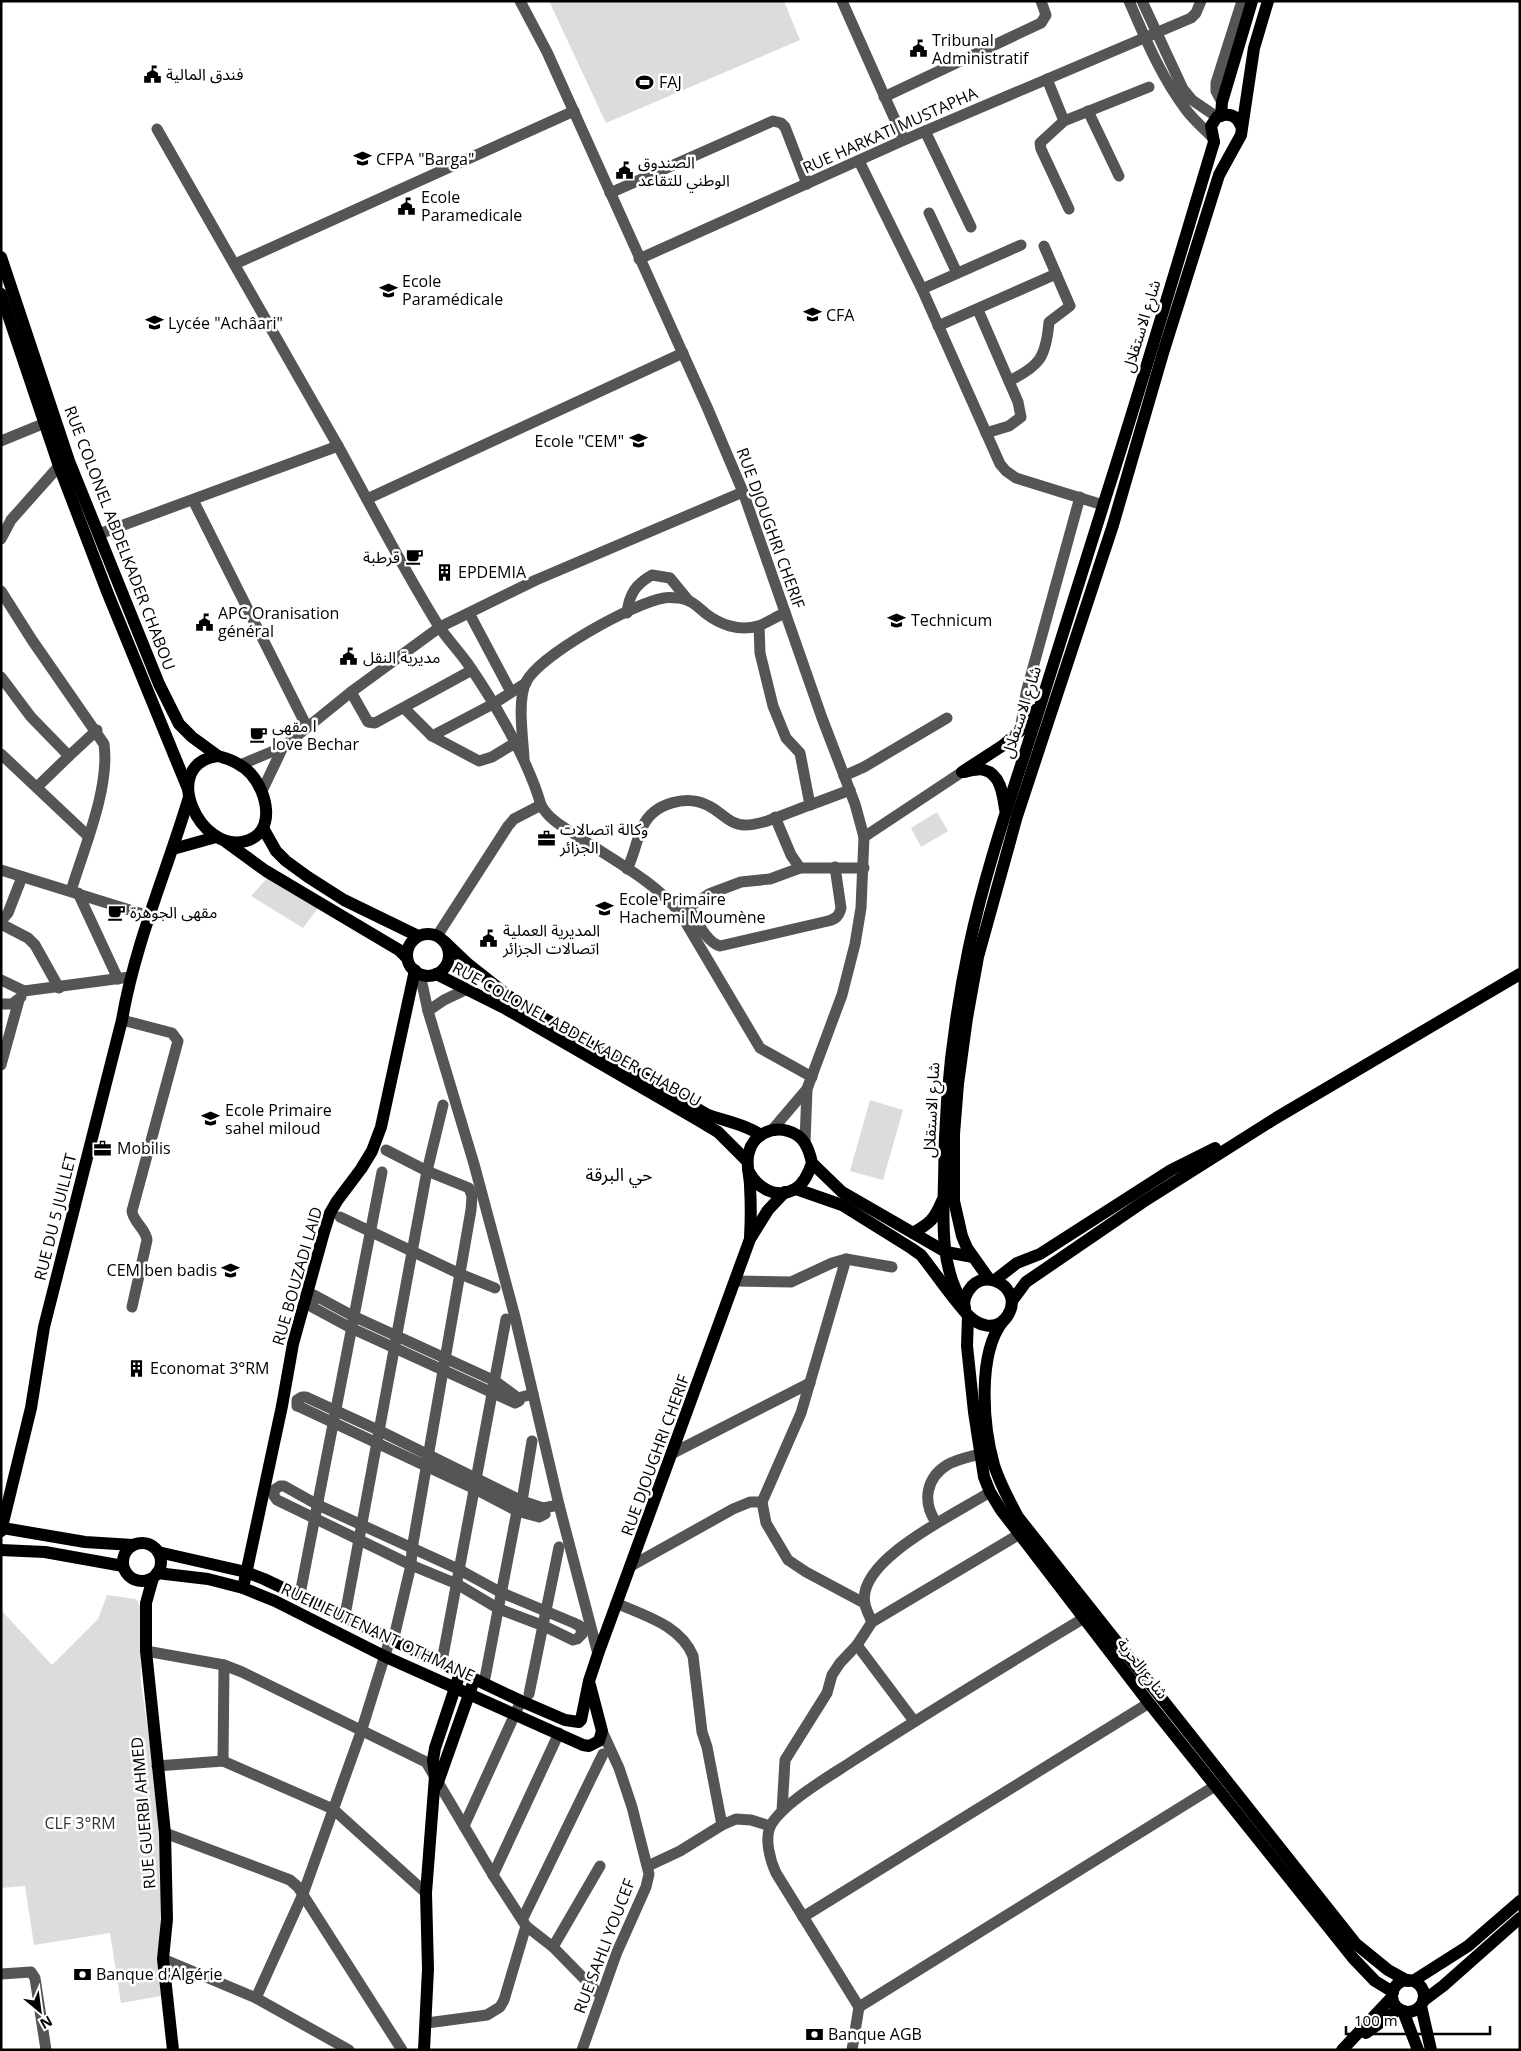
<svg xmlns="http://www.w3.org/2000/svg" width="1521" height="2051" viewBox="0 0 1521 2051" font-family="'Open Sans','Noto Sans Arabic',sans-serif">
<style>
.green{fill:#dcdcdc}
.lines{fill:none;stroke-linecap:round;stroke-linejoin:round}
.minor{stroke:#555;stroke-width:11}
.major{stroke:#000;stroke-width:12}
.labels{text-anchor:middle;stroke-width:5;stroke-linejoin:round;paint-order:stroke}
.poi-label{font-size:16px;fill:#000;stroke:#fff;text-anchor:start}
.street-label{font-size:16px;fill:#000;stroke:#fff}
.park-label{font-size:16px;fill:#333;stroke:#fff}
.neighbourhood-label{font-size:18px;fill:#000;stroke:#fff}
</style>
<rect width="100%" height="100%" fill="#fff"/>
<g class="green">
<path d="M549,1h235l16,39 -194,83z"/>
<path d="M937,812l11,19 -27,16 -10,-19z"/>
<path d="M271,874l50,30 -18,24 -52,-32z"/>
<path d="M870,1100l33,10 -20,70 -33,-9z"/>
<path d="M107,1595l29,4 4,7 1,77 17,116 5,74 -5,90 3,33 -40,7 -11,-70 -76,12 -9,-59 -24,2v-278l51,55 46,-46z"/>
</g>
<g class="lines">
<g class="minor">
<path d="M520,1l27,51 160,355 36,85 79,226 33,86 9,33 -3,71 -6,36 -13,51 -35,94 -35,41"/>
<path d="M842,1l62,139"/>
<path d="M1129,1c16,37 33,78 58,110 7,9 16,17 24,25"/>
<path d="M1142,1l41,88 9,11 25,17"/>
<path d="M1047,79l17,42"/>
<path d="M884,97l157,-74 5,-8 -5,-14"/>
<path d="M1222,102l-6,-11v-8l26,-82"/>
<path d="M1088,111l31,65"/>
<path d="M157,129l181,317"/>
<path d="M925,131l46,96"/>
<path d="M859,161l63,128 78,175 6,7 10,7 87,27"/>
<path d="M610,193l163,-72 8,2 4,4 22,57"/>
<path d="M1069,209l-28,-60 -1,-6 24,-22 85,-34"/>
<path d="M929,213l28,60"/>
<path d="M639,259l265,-119 287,-122 5,-5 5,-12"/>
<path d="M235,264l339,-153"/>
<path d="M922,289l99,-44"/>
<path d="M978,310l40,92 3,15 -12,9 -23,7"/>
<path d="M938,326l118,-52"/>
<path d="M1009,381c31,-15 37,-24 40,-59l21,-16 -26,-60"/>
<path d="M1,441l44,-18"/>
<path d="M367,499l316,-146"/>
<path d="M193,500l114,227"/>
<path d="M99,534l239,-88c33,60 64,121 100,179 9,14 21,26 30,39 27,39 60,96 73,141"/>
<path d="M1,539l10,-19 48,-54 6,-3"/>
<path d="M1,591l31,49 72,104c6,44 -20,104 -33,147"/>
<path d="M469,613l42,79"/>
<path d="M627,613c2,-19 9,-29 25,-38l18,3 18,22"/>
<path d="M759,626l1,27 13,53 13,32 14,15 10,52 40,-15"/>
<path d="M1,677l30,40 38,39 28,-26"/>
<path d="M351,692l17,30 7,1 97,-53"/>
<path d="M404,708l28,28 61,-32 33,-21"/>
<path d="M1020,731l6,-38 54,-196"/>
<path d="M432,736l47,25 13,-4 23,-14"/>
<path d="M1,754l87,82"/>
<path d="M524,758c-1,-20 -7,-57 2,-76 14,-27 107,-79 138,-84 4,-1 10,0 15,0 11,1 18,8 26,15 14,11 34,19 53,13 7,-2 19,-10 27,-13"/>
<path d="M240,765l43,-18 68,-55 89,-65 96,-47 207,-88"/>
<path d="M844,776l20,-9 83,-49"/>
<path d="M37,787l32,-31"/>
<path d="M262,791l21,-44"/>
<path d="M775,817l16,38 9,13"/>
<path d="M864,837l98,-65"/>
<path d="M627,869c7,-13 9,-29 16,-43 11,-23 44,-32 66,-20 12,6 21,19 36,19 20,0 46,-14 65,-20"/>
<path d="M1,870l148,46"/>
<path d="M78,893l40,86"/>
<path d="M688,907c8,12 18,35 32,39l108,-25c8,-2 11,-5 13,-13l-6,-41"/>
<path d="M683,911l26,-17 32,-12 29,-3 30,-11h64"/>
<path d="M1,921l7,-8 14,-36"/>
<path d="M1,924l27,14 7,7 24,43"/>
<path d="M437,936l71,-110 6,-7 27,-14c8,15 24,23 38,32 34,23 75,44 101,76l80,135 52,29"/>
<path d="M420,974l8,37 46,153 41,153 44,188 39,149"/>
<path d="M1,980l23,11 106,-14"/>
<path d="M1,1004h11l9,-7"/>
<path d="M428,1011l16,-11 21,-10"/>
<path d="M122,1020l50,13 6,8 -46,170c1,11 14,18 15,29l-15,67"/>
<path d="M1,1065l18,-65"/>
<path d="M805,1142l2,-53"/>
<path d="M386,1150l41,21 42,17 3,8 -1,14 -59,339 -1,16 -16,68"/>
<path d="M340,1217l120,57 35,14"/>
<path d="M846,1259l-45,154 -39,89 4,21 22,37 18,12 58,31"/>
<path d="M735,1281l56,1 41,-19 14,-4 46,8"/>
<path d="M518,1398l1,3 -4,2 -164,-75 -39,-21 2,-12 39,21 142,65 23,17 15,-4"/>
<path d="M673,1453l137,-70"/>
<path d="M280,1486h4l34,19 140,64 42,23 74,31 6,3 2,8 -5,5 -4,1 -29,-14 -45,-17 -42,-25 -46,-19 -134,-65 -3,-4v-6z"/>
<path d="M543,1508l2,6 -6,3 -22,-6 -44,-23 -173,-81 -3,-1v-6l5,-3h4l72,33 144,71 21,7 16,-3"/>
<path d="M936,1522c-14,-20 -10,-44 11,-57 10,-6 22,-8 33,-11"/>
<path d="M631,1566l102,-57 17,-7h12"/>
<path d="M301,1589l81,-417"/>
<path d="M616,1603c29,13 64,22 77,53l9,76 5,15 15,78"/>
<path d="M346,1610l81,-439 16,-66"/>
<path d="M872,1622c-2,-5 -6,-12 -7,-18 -10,-44 94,-92 125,-112"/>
<path d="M857,1645l57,76"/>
<path d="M146,1651l78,14 18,7 184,90 67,113 33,51"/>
<path d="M443,1656l63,-337"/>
<path d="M485,1678l32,-167 5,-10 10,-60"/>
<path d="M529,1694l30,-147"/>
<path d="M223,1761l1,-96"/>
<path d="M157,1766l66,-5 110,48 93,84"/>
<path d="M782,1811l3,-51 42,-67 5,-18 8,-12 17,-18 15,-23 146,-87"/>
<path d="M464,1826l57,-125"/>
<path d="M165,1833l125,47 8,7 104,163"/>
<path d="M648,1866l32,-15 42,-26 14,-6 15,1 19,6"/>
<path d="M493,1875l66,-142"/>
<path d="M803,1917l346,-214"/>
<path d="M523,1918l80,-164"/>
<path d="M553,1947l48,49"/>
<path d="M163,1959l93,39 93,52"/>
<path d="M1,1974l30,-2 4,6 11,72"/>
<path d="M256,1998l47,-104 58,-162 29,-93"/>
<path d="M859,2007l-83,-134c-6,-13 -12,-35 -5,-48 12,-22 59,-49 80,-63 77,-50 155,-97 233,-144"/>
<path d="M427,2023l60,-8 13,-8 4,-7 22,-74 27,21 47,-81"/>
<path d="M582,2050l35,-98 29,-65 3,-13 -17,-67 -13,-39 -17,-37"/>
<path d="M852,2050l7,-43 356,-221"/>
</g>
<g class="major">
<path d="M1221,116l1,-14 30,-101"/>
<path d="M1214,142l-3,-16 6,-9c11,-5 20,-2 24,9"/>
<path d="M1,257l68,204 90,223 20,40 13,13 26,19"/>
<path d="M1,294l58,172 49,128 80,195"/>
<path d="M218,756c12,3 24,8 33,18 16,18 26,58 -5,67 -46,14 -88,-77 -28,-85z"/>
<path d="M962,772l40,-26 18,-15 15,-21"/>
<path d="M964,772c6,-1 15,-4 20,-2 17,4 19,26 21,39"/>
<path d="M263,828l13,23 10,10 22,16 36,23 74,36"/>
<path d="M226,842l40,29 133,79 8,8"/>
<path d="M173,849l43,-12"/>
<circle cx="428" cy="955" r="21"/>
<path d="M445,942l23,22 47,37 191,113c18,7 39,10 55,21"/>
<path d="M436,974l70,35 192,111 20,12 29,29"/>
<path d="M812,1163l30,29 104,60 27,5"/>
<path d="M748,1170c9,18 28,30 47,19 9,-5 14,-17 17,-26 -3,-14 -8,-28 -24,-32 -16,-5 -35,4 -39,21 -4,11 1,23 1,34 1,17 1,34 0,51"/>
<path d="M796,1189l46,16 69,43 10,7c15,19 29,40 45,58 11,13 31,20 42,2 16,-26 -23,-50 -39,-25 -4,6 -6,12 -4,18"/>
<path d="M913,1233c17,-10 21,-13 29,-32"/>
<path d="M989,1279l-22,-31 -5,-12 -8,-35v-67l4,-50 9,-66 11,-61 39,-141 96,-291 50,-172 56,-178 22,-40 13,-87 14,-47"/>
<path d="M995,1280l22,-17 23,-9 131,-84 44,-22"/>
<path d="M1012,1301l14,-19 117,-80 133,-84 244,-144"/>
<path d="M964,1304c-24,-34 -21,-84 -20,-123 0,-80 9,-157 25,-234 18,-85 48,-167 74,-250 22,-69 44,-138 65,-207 37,-116 71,-232 106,-348"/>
<path d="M968,1316l-1,30 7,66 10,65 6,15 11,18 148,193 204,255 22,23 18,11"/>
<path d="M1003,1321c-26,33 -20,105 -9,144 6,19 15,35 24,52l338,427 32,26 20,11"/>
<path d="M3,1528l82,14 48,3"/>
<path d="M1,1531l30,-123 13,-81 78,-307c13,-77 45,-149 67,-223"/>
<circle cx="142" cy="1562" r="19"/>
<path d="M1,1550l44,2 78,14"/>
<path d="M158,1552l88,20 18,7 257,122 44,19 14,2"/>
<path d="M157,1573l51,6 35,9 32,13 111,56 197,88 6,1 10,-5 3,-10 -12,-46"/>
<path d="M153,1578l-7,25v48l19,182 2,86 -4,40 10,91"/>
<path d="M243,1588l39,-182 11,-62 31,-112 6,-19 7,-12 24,-32 11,-18 9,-24 34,-157"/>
<path d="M581,1720l8,-39 9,-27 152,-415 18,-29 17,-18"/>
<path d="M437,1785l35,-99"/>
<circle cx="1408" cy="1996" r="16"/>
<path d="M1413,1981l55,-35 52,-45"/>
<path d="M1423,2001l20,-15 77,-68"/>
<path d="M1421,2006l10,44"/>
<path d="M1403,2011l15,39"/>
<path d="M1366,2033l33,-24"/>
<path d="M424,2050l4,-81 -2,-76 9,-117 -2,-16 2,-12 23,-69"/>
<path d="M1342,2050l50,-53"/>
</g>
</g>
<defs>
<symbol id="civic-bare" viewBox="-9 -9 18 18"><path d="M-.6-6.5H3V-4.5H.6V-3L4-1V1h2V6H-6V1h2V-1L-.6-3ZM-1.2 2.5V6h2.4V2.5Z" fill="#000" stroke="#fff" stroke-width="2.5" paint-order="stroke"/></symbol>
<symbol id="stadium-bare" viewBox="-9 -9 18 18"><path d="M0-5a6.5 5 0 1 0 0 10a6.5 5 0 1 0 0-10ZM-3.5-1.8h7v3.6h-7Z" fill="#000" stroke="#fff" stroke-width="2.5" paint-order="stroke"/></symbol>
<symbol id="university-bare" viewBox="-9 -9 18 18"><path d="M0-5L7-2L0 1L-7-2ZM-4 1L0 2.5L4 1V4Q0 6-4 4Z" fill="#000" stroke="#fff" stroke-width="2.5" paint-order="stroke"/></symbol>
<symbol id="school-bare" viewBox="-9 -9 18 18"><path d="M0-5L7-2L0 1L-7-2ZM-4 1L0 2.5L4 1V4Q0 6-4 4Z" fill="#000" stroke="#fff" stroke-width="2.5" paint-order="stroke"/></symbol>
<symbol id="cafe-bare" viewBox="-9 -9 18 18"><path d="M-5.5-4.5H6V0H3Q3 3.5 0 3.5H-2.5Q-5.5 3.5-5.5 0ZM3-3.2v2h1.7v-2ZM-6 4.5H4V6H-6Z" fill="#000" stroke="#fff" stroke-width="2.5" paint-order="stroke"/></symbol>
<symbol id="building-bare" viewBox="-9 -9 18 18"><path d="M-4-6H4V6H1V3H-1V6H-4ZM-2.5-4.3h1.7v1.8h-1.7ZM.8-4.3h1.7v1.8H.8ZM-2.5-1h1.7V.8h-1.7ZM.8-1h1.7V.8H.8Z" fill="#000" stroke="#fff" stroke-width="2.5" paint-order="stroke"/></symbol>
<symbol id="office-bare" viewBox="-9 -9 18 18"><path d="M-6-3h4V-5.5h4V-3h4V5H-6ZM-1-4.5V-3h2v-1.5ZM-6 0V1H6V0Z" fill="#000" stroke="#fff" stroke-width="2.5" paint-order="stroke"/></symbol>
<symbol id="bank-bare" viewBox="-9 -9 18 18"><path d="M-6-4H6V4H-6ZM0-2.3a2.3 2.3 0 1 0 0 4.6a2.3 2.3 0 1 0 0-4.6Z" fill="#000" stroke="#fff" stroke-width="2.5" paint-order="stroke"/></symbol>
</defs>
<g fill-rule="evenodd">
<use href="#civic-bare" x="906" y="36" width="25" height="25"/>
<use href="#civic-bare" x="140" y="62" width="25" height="25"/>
<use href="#stadium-bare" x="632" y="70" width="25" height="25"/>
<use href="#university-bare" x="350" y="146" width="25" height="25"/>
<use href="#civic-bare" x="612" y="158" width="25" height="25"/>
<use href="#civic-bare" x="394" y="194" width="25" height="25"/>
<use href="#university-bare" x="376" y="278" width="25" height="25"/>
<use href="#university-bare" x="800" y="302" width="25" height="25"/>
<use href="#school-bare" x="142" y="310" width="25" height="25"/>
<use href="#school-bare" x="626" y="428" width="25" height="25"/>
<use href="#cafe-bare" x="402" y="544" width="25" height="25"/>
<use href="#building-bare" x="432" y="560" width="25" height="25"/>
<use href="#school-bare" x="884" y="608" width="25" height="25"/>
<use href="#civic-bare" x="192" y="610" width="25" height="25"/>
<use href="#civic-bare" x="336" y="644" width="25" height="25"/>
<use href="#cafe-bare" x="246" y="722" width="25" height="25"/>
<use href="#office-bare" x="534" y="826" width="25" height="25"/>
<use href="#school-bare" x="592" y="896" width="25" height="25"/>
<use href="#cafe-bare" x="104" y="900" width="25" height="25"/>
<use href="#civic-bare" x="476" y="926" width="25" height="25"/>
<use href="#school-bare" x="198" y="1106" width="25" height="25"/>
<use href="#office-bare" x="90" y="1136" width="25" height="25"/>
<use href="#school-bare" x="218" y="1258" width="25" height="25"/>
<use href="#building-bare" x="124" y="1356" width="25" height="25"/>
<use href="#bank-bare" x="70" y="1962" width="25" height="25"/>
<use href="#bank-bare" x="802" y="2022" width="25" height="25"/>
</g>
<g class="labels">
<g class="poi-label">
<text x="932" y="46">Tribunal<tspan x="932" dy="18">Administratif</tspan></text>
<text x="166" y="80">فندق المالية</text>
<text x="659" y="88">FAJ</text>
<text x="376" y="165">CFPA "Barga"</text>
<text x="638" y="168">الصندوق<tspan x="638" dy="18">الوطني للتقاعد</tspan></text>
<text x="421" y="203">Ecole<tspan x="421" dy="18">Paramedicale</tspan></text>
<text x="402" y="287">Ecole<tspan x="402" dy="18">Paramédicale</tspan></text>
<text x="826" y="321">CFA</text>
<text x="168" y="329">Lycée "Achâari"</text>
<text x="624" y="447" text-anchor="end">Ecole "CEM"</text>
<text x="400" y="563" text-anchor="end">قرطبة</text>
<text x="458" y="578">EPDEMIA</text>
<text x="218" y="619">APC Oranisation<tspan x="218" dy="18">général</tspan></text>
<text x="911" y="626">Technicum</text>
<text x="363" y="663">مديرية النقل</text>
<text x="272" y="732">مقهى I<tspan x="272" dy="18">love Bechar</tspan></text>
<text x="560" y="835">وكالة اتصالات<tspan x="560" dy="18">الجزائر</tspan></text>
<text x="619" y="905">Ecole Primaire<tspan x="619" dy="18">Hachemi Moumène</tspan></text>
<text x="130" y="918">مقهى الجوهرة</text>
<text x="503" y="936">المديرية العملية<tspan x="503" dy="18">اتصالات الجزائر</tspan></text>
<text x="225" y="1116">Ecole Primaire<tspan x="225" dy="18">sahel miloud</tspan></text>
<text x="117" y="1154">Mobilis</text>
<text x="217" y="1276" text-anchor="end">CEM ben badis</text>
<text x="150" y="1374">Economat 3°RM</text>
<text x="96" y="1980">Banque d'Algérie</text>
<text x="828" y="2040">Banque AGB</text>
</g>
<g class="street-label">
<text transform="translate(890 130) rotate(-24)" y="6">RUE HARKATI MUSTAPHA</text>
<text transform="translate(1141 326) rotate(-73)" y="6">شارع الاستقلال</text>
<text transform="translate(771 528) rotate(70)" y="6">RUE DJOUGHRI CHERIF</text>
<text transform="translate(120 538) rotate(69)" y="6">RUE COLONEL ABDELKADER CHABOU</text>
<text transform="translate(1021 712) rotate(-72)" y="6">شارع الاستقلال</text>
<text transform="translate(577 1034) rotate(29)" y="6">RUE COLONEL ABDELKADER CHABOU</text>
<text transform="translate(931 1110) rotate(-87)" y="6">شارع الاستقلال</text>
<text transform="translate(55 1217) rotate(-76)" y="6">RUE DU 5 JUILLET</text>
<text transform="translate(297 1276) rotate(-74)" y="6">RUE BOUZADI LAID</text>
<text transform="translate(655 1455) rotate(-70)" y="6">RUE DJOUGHRI CHERIF</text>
<text transform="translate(378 1632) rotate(25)" y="6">RUE LIEUTENANT OTHMANE</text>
<text transform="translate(1143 1668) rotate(52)" y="6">شارع الحرية</text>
<text transform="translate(143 1813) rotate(-95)" y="6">RUE GUERBI AHMED</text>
<text transform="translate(604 1946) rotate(-69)" y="6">RUE SAHLI YOUCEF</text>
</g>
<g class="park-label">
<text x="80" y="1829">CLF 3°RM</text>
</g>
<g class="neighbourhood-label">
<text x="619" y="1181">حي البرقة</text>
</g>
</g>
<rect width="1521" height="2051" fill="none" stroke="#000000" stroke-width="5"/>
<g transform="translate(40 2011) rotate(151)" stroke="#ffffff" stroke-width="4" paint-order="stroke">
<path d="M0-4L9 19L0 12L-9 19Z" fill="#000000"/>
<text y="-8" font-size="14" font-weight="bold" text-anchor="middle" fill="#000000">N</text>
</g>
<path d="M1346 2026v8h144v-8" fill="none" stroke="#000000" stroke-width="2.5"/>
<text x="1354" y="2026" font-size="15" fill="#000000" stroke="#ffffff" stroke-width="4" paint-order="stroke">100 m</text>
</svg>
